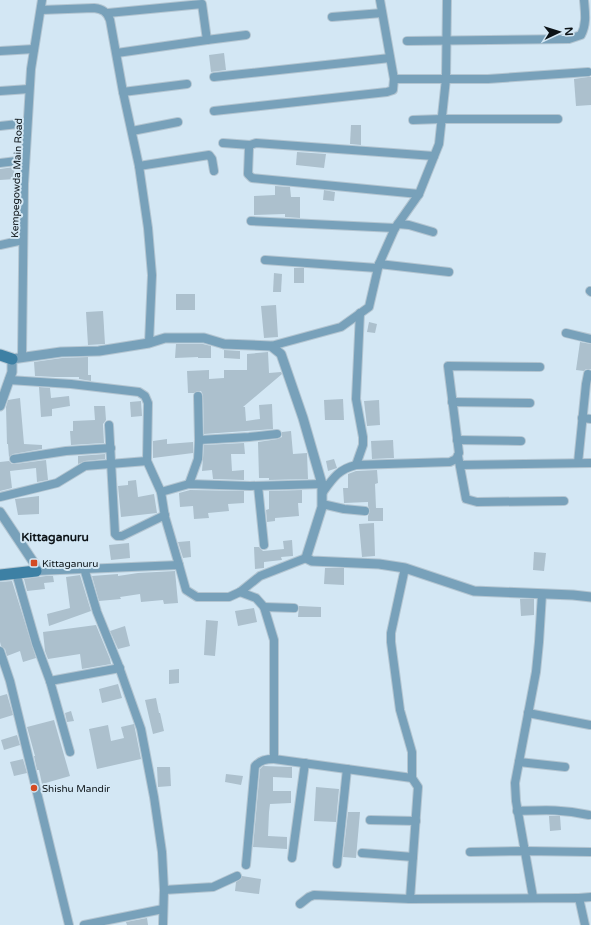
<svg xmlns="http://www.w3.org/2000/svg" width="591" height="925" viewBox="0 0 591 925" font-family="'Varela Round',sans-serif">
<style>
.building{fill:#acc0cd}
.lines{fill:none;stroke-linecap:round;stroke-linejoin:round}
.minor-casing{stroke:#b3c5d1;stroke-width:10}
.tertiary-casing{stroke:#b3c5d1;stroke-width:11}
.secondary-casing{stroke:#b3c5d1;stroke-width:13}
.minor{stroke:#78a1ba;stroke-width:8}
.tertiary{stroke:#78a1ba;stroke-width:9}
.secondary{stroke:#3d80a4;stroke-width:11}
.poi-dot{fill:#d44b23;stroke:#d3e7f4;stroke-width:1.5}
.labels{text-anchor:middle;stroke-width:4;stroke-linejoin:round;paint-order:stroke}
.street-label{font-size:10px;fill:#0c1317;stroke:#d3e7f4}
.poi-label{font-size:10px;fill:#0c1317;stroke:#d3e7f4;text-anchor:start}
.quarter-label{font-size:12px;font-weight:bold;fill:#0c1317;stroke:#d3e7f4}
</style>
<rect width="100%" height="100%" fill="#d3e7f4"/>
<g class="building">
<path d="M224,53l2,17 -15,2 -2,-17z"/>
<path d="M588,77h3v28l-15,1 -2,-27z"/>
<path d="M351,125h10v20l-11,-1z"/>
<path d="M297,152l29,2 -2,14 -28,-3z"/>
<path d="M14,167l1,12 -15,1v-11z"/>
<path d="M275,186l15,1 1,10h9v21l-15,-1v-3l-31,1v-19l21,-1z"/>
<path d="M324,190l11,2 -1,9 -11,-1z"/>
<rect x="294" y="268" width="10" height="15"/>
<path d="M274,273l8,1 -1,18h-8z"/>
<rect x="176" y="294" width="19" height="16"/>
<path d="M276,305l2,32 -14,1 -3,-32z"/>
<path d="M103,311l2,33 -17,1 -2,-33z"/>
<path d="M369,322l8,2 -2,9 -8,-1z"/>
<path d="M580,342l11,2v25h-5l-2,2 -8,-1z"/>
<path d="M176,344h27l8,2v12h-13v-1l-23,1z"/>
<path d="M224,350l16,1v8l-16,-1z"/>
<path d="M268,352l1,21 12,-1 1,2 -39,33h2l1,14 14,-2 -1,-14 13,-1 1,25 -69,5 -1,-39 -2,-4h-3l-4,2h-6l-1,-22 22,-1v9l15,-1v-8h23v-16z"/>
<path d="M88,357v18h3v6l-12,-2v-2h-24l-20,-1 -1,-14 28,-4z"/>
<path d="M39,387l11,1 1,10 18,-2 1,10 -18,3v7l-11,1z"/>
<path d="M20,398l4,46 18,1v4l-29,5 -4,3 -1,-13h-1l-1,-37 2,-7z"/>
<path d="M343,399l1,21h-19l-1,-20z"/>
<path d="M379,400l1,25 -13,1 -3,-25z"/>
<path d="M141,401l1,15 -11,1 -1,-15z"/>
<path d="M94,406h11l1,14 -3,4 1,19 -33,2 -1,-14h3v-10l22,-1z"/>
<path d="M291,431l2,23 14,-1 1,26 -39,1v-2h-10l-1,-36 20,-3 4,-2v-5z"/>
<path d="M167,439v5l26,-2v11l-40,5v-17z"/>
<path d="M393,440l1,18 -22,1 -1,-18z"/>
<path d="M244,443l1,11h-14l1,17 12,-1v10l-31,-1 -1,-9 -10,1 2,-26z"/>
<path d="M105,454v5l-20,2 -7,3v-8z"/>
<path d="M334,459l3,9 -9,3 -2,-10z"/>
<path d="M46,460l2,20 -11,2 -1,-14 -26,3 2,17 -12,3v-29l9,-1 3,3h3z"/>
<path d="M377,470l1,13 -3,1 1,24h7v13h-15v-5l2,-5 -2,-5v-4l-24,1 -1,-15h5v-14l8,-3z"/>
<path d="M136,480l2,17 16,-3 3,19 -36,4 -3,-31 10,-1v-4z"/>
<path d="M190,490l54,1v12l-16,1 1,7 -21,2 1,5 -15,1 -1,-13 -13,1 -1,-14z"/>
<path d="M302,490v13h-4l1,13 -24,2v3l-8,1 -1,-12 3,-1v-18z"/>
<path d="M39,496v18l-21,1 -3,-16z"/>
<path d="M374,523l1,33 -13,1 -3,-33z"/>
<path d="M292,540l1,16 -12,1 1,3 -18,2v6l-9,1 -1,-22h5l4,4 21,-2 -1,-8z"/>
<path d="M190,541l1,16 -8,1 -5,-16z"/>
<path d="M129,543l1,15 -19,2 -2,-15z"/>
<path d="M534,552l12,1 -2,18 -11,-1z"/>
<path d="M325,568h19v17l-20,-1z"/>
<path d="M175,571l3,32 -14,1 -1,-4 -22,2 -1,-8 -20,3 1,2 -22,2 -7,-25 26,-2v2l20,-3z"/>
<path d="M80,575l11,36 -42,15 -2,-12 23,-6 -4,-31z"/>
<path d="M46,576h7l1,6 -10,1 1,6 -18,2 -3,-12z"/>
<path d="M12,581l24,77 -13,4 -3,-11 -13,5 -2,-7 -4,-3 -1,-4v-60z"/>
<path d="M520,599h14v16l-13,1z"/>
<path d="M299,606l22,1v10h-23z"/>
<path d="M254,608l3,14 -19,4 -3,-15z"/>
<path d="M206,620l12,1 -3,35 -11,-1z"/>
<path d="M96,625l14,34 1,5 -29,5 -2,-15 -32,5 -3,-8 -2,-19z"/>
<path d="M125,626l5,20 -12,3 -8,-18z"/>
<path d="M179,669v14l-10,1v-14z"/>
<path d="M118,684l4,14 -20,5 -3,-14z"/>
<path d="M7,694l6,21 -13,4v-23z"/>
<path d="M156,698l3,15h1l4,18 -11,3 -8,-34z"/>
<path d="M71,711l3,10 -7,1 -2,-9z"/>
<path d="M54,720l16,56 -28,8 -3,-14h-2l-3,-14h1l-8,-29z"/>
<path d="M134,724l7,35 -44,10 -8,-40 19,-4 3,16 13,-3 -3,-11z"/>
<path d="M17,735l3,10 -16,5 -3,-10z"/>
<path d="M23,759l4,14 -13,3 -4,-14z"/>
<path d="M263,766l29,1v11l-19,-1v14h18v12l-21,1 -1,8 -1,24 19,1v12l-34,-2 7,-78z"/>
<path d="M157,767h13l1,19 -13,1z"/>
<path d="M226,774l17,2 -2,9 -16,-3z"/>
<path d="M316,787l23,2 -3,33 -22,-1z"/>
<path d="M348,812h12l-4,46 -13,-1z"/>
<path d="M549,816h11l1,14 -11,1z"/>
<path d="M242,876l19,3 -2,15 -24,-3 1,-9 5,-3z"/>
<path d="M147,918l1,7h-21l-1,-3z"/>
</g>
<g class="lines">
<defs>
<g id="minor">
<path d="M41,10l53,-2c9,1 13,4 16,12l13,72 16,74 9,62 4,47 -3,68"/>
<path d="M108,13l94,-9 5,36 39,-5"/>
<path d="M332,17l50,-4"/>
<path d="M407,41l162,-2 12,-4c6,-11 4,-23 3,-35"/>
<path d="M0,51l34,-2"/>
<path d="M117,53l90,-13"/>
<path d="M214,77l176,-19"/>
<path d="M394,79h94l100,-7"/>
<path d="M0,91l29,-2"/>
<path d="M123,92l64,-8"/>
<path d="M214,111l173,-19 6,-2 1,-11 -14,-79"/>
<path d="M413,120l29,-1h116"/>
<path d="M0,126l27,-3"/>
<path d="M132,131l46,-9"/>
<path d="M223,143l27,2"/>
<path d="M0,163l25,-3"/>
<path d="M139,166l70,-11 3,4 2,12"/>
<path d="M419,194l-167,-16 -4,-4 1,-26 1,-3 6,-2 178,13"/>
<path d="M251,221l144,7"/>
<path d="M398,224l11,1 24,7"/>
<path d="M0,245l23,-5"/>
<path d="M265,260l112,8"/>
<path d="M379,264l70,8"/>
<path d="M590,291l1,1"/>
<path d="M566,333l25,6"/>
<path d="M271,346l70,-19 28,-20 10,-43 16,-36 24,-34 20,-50 7,-65 1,-79"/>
<path d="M22,357l2,-173 7,-115 11,-69"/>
<path d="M9,380l62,4 68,8 6,4 3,7 -1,58 14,31 4,25 14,48"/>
<path d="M452,402l78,1"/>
<path d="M582,418l9,1"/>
<path d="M109,425l6,109 2,2h5l43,-21"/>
<path d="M199,440l50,-3 28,-3"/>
<path d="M457,440l64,1"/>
<path d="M458,456l8,43 11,3 87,-1"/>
<path d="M14,459l52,-8 45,-3"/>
<path d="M578,463l8,-79 2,-10 3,1"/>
<path d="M356,465l7,-20v-8l-7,-38 4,-86"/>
<path d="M460,465l131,-2"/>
<path d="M189,484l9,-25 1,-19 -1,-44"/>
<path d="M258,486l6,59"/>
<path d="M161,492l28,-8 61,2 72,-2"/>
<path d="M323,492c10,-14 16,-23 33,-27l94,-3 6,-3 3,-6 -11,-87 92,1"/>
<path d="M0,497l57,-14 28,-17 62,-5"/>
<path d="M322,504l22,5 21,2"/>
<path d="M84,568l13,44 21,52 23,65 13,68 8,55 2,38 -1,35"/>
<path d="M405,568l-14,65v9l9,68 12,42v26"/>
<path d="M36,571l143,-6 7,25 11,7h32l11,-5 20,-16 46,-18"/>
<path d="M16,573l20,70 14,38 20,71"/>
<path d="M240,592l16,6 8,9 10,33v119l138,19 6,9 -8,112 169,-1 6,27"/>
<path d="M264,607l30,1"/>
<path d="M0,651l10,30 59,244"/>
<path d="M50,681l70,-13"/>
<path d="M528,713l62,12"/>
<path d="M519,762l46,5"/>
<path d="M517,811c28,-1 45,-2 72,4"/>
<path d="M370,820l46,1"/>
<path d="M470,852l55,-1 66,1"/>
<path d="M362,853l51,4"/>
<path d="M292,858l13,-95"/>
<path d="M337,864l10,-95"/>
<path d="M246,865l9,-99c6,-6 11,-7 19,-7"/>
<path d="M164,890l49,-3 24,-11"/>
<path d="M533,897l-17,-96 -1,-18 21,-111 3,-30 3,-48"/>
<path d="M579,898l12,-1"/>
<path d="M300,904l9,-7 5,-2 96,4"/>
<path d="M84,925l79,-16"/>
</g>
<g id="tertiary">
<path d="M0,406l12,-34v-13l49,-7 38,-1 50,-8 16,-5h39l20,6 47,2 10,8 22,64 19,66v23l-16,51 6,3 67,3 26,4 69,23 99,4 18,2"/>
<path d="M0,512l34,51 2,8"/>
</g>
<g id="secondary">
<path d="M0,355l12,4"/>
<path d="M0,575l36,-4"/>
</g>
</defs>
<use href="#minor" class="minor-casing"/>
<use href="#tertiary" class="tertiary-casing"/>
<use href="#secondary" class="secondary-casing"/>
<use href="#minor" class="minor"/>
<use href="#tertiary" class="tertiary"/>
<use href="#secondary" class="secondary"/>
</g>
<g class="poi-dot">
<rect x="30" y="559" width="8" height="8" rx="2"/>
<circle cx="34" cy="788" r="4"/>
</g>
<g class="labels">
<g class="street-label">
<text transform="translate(16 178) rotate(-88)" y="4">Kempegowda Main Road</text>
</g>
<g class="poi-label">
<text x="42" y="567">Kittaganuru</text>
<text x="42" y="792">Shishu Mandir</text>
</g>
<g class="quarter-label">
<text x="55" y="541">Kittaganuru</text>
</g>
</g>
<g transform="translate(559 32) rotate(86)" stroke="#d3e7f4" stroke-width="3" paint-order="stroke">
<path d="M0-3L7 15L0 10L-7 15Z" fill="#0c1317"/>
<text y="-6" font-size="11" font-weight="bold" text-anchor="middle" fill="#0c1317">N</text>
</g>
</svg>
